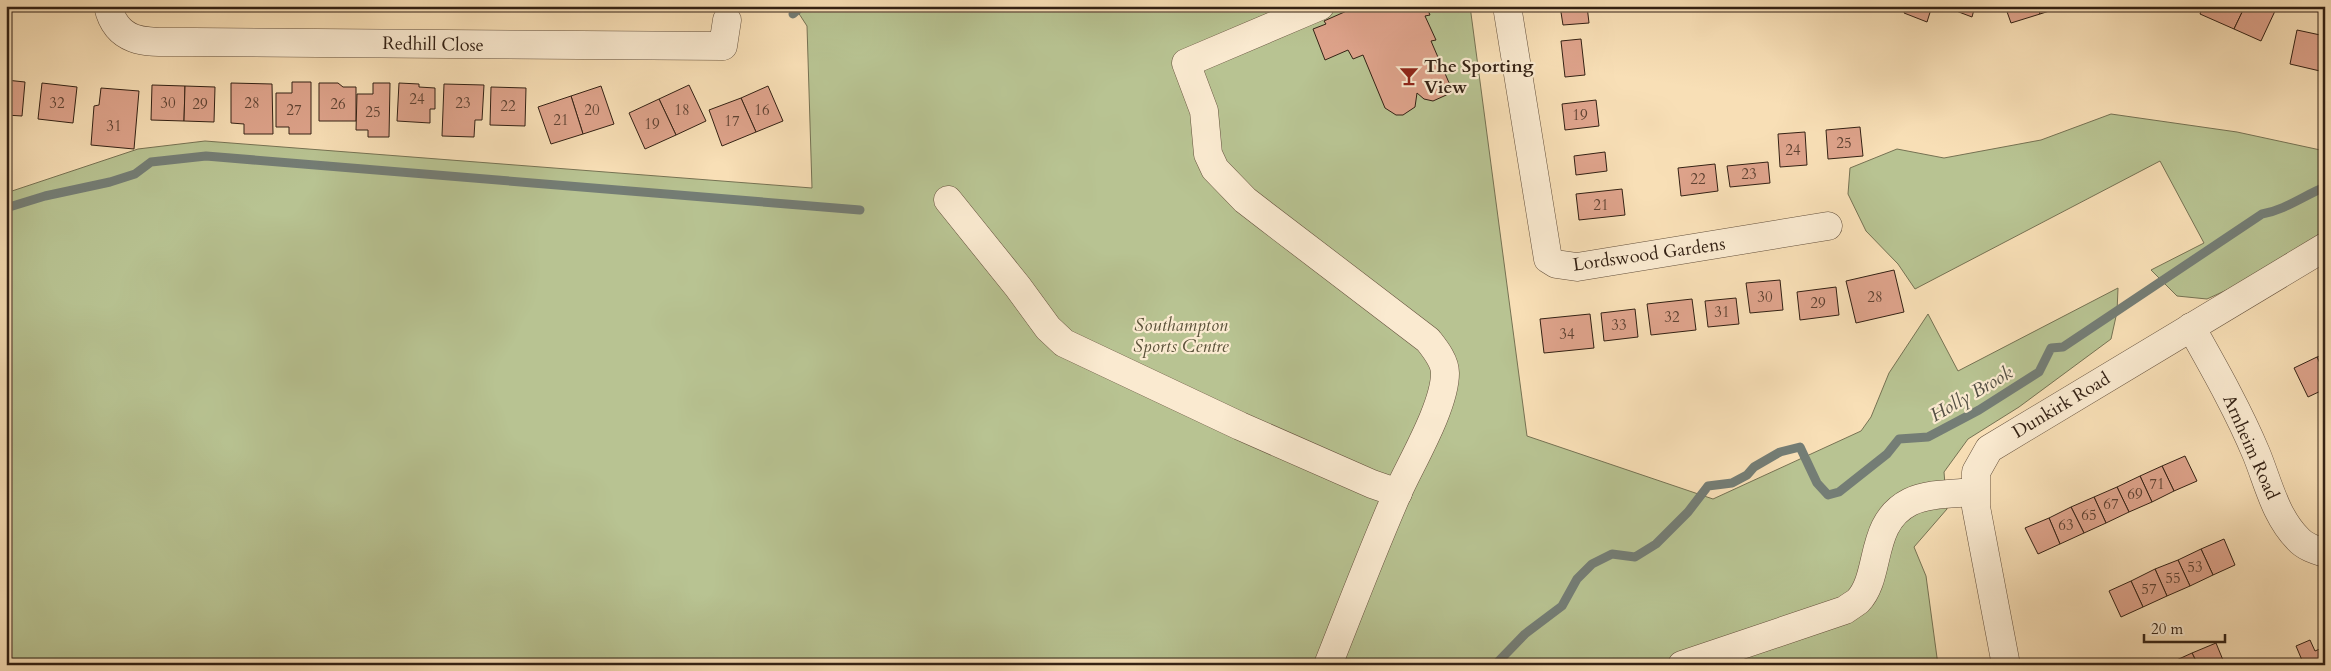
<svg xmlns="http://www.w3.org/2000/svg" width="2331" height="671" viewBox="0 0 2331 671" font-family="Cardo,serif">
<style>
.green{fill:#b8c392;stroke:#767253}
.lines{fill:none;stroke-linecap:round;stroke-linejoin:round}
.stream{stroke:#747d75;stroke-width:9}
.building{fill:#dea38b;stroke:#332114}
.minor-casing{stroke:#64503c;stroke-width:29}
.minor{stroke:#faead0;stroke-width:28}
.labels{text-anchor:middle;stroke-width:4.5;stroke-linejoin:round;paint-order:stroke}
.number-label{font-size:15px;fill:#5e4232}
.street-label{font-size:18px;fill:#332114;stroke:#faead0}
.poi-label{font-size:18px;font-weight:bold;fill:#332114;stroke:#faead0;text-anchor:start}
.park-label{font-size:18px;font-style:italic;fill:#5b523a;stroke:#faead0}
.water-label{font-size:19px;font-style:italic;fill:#534f44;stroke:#faead0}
</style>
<rect width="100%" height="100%" fill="#f8dfb6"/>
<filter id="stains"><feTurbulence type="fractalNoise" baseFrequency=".004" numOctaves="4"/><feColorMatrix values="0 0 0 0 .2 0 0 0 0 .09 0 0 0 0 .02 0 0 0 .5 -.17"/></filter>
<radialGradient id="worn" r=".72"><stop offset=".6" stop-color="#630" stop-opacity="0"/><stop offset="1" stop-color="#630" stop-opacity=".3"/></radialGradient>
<g class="green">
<path d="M794,6h676l57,430 186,63 148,-68 10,-14 18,-44 39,-59 30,57 160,-83 -1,24 -6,27 -92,68 -51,32 -24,33 3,37 -33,38 12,29 12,89h-1932v-472l132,-44 67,-8 607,47 -5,-162z"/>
<path d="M2111,114l126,18 88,19v85l-72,42 -46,21 -30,-3 -26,-26 53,-27 -44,-82 -245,128 -17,-25 -32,-33 -18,-37 2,-26 47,-19 47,9 97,-18z"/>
</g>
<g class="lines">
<g class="stream">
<path d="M793,14l9,-8"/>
<path d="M6,208l39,-12 65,-14 25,-8 16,-12 55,-6 654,54"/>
<path d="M1495,665l30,-31 37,-28 15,-27 15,-15 20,-10 23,3 21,-13 32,-32 20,-26 24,-3 15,-8 7,-8 26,-15 20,-5 17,36 11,12 11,-3 48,-38 12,-15 29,-2 51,-27 60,-38 12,-24 12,-1 199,-133c23,-4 41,-18 63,-27"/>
</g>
</g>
<g class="building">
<path d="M653,6h34v3l-34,2z"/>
<path d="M1358,6h68l4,9 -5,1 11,24 -5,1 22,51 -20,9 -9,-2 -7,-6 -2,14 -12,8h-7l-11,-7 -22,-53 -10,4 -5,-9 -23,10 -12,-31 13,-5 -2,-3z"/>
<path d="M1560,6h27l2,17 -26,2z"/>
<path d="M1907,6h25l-5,16 -23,-9z"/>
<path d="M1943,6h32l-3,11z"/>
<path d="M2005,6h33l2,8 -29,9z"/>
<path d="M2038,6h27l-25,8z"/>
<path d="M2203,6h42l-11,23 -34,-15z"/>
<path d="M2245,6h20l10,5 -14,30 -27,-12z"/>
<path d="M2297,30l28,6 -5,35 -30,-7z"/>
<path d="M1581,39l4,36 -20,2 -4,-36z"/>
<path d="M2325,45v27l-5,-1z"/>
<path d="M6,80l19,2 -3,34 -16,-1z"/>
<path d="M292,82h19v52h-22v-7h-13v-34h16z"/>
<path d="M42,83l35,4 -4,36 -35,-4z"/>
<path d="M231,83l41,1 1,50h-29v-10l-13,-1z"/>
<path d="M319,83h19l5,4h13v34h-37z"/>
<path d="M373,83h17l-1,54h-21v-7h-12l1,-36h16z"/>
<path d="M399,83l20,1v3l16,1v21h-5v14l-33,-2z"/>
<path d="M444,84l40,1 -2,35h-7l-1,17 -32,-1z"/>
<path d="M152,85l33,1 -1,35 -33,-1z"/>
<path d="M689,85l17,36 -30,14 -17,-36z"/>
<path d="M185,86l30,1 -1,35 -30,-1z"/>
<path d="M601,86l13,38 -31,10 -12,-38z"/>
<path d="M768,86l15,35 -27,11 -15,-34z"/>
<path d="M491,87l35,1 -1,38 -35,-1z"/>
<path d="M101,88l38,3 -5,58 -43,-4 3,-39 5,-1z"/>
<path d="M571,96l12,38 -32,10 -13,-37z"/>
<path d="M741,98l15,34 -34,14 -13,-36z"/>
<path d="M659,99l17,36 -31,14 -16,-36z"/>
<path d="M1596,100l3,26 -34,4 -3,-26z"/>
<path d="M1860,127l3,29 -35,3 -2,-29z"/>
<path d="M1805,132l2,33 -27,2 -2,-33z"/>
<path d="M1605,152l2,19 -31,4 -2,-19z"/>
<path d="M1768,162l2,21 -40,4 -3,-21z"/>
<path d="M1715,164l3,27 -37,5 -3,-28z"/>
<path d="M1622,189l3,26 -46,5 -3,-26z"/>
<path d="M1894,270l10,42 -48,11 -10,-42z"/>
<path d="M1780,280l3,30 -33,3 -4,-30z"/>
<path d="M1836,287l3,28 -39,5 -3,-28z"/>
<path d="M1736,298l3,26 -31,3 -3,-26z"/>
<path d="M1692,299l4,31 -45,5 -4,-31z"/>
<path d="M1635,309l3,28 -34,4 -3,-28z"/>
<path d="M1590,314l4,34 -50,5 -4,-34z"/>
<path d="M2325,354v20l-8,-17z"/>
<path d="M2317,357l8,17v15l-17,8 -14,-29z"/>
<path d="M2185,456l12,25 -23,10 -12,-25z"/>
<path d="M2162,466l12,25 -22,11 -12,-26z"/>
<path d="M2140,476l12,26 -23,10 -12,-25z"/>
<path d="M2117,487l12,25 -23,11 -12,-26z"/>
<path d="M2094,497l12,26 -22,10 -13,-26z"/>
<path d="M2071,507l13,26 -24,11 -11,-26z"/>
<path d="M2049,518l11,26 -22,10 -13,-26z"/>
<path d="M2224,539l11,26 -22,10 -12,-26z"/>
<path d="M2201,549l12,26 -23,11 -12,-26z"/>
<path d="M2178,560l12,26 -23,10 -12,-27z"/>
<path d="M2155,569l12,27 -24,11 -12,-26z"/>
<path d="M2131,581l12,26 -22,10 -12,-26z"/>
<path d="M2310,640l5,11 7,-3 3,6v11h-21l-8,-19z"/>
<path d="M2216,643l9,22h-27l-6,-12z"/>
<path d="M2192,653l6,12h-27l-1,-2z"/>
</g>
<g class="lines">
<defs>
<g id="minor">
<path d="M108,6c10,44 49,35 85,36l530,4 4,-26"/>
<path d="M1320,6l-134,57 18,48 4,43 7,15 30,31 22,17 161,123c7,9 17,21 17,33 0,33 -33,88 -47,119 -25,57 -47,115 -70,173"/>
<path d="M1507,6l41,253 8,5 21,3 251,-41"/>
<path d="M948,200l70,87 30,41 16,15 176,83 132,58 26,9"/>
<path d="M2191,327c23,41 47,83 65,126 12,29 19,63 42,86 7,8 17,11 27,14"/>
<path d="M1682,665l163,-55c4,-3 9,-6 13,-9 24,-25 10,-78 52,-99 18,-9 45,-8 64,-10"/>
<path d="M2006,665l-30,-158v-35l13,-23 336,-202"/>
</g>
</defs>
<use href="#minor" class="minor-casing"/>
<use href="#minor" class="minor"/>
</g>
<defs>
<symbol id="bar-bare" viewBox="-9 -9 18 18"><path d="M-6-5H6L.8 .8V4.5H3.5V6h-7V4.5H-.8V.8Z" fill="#8f2418" stroke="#faead0" stroke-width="2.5" paint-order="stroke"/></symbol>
</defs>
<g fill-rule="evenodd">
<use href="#bar-bare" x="1395" y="62" width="28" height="28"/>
</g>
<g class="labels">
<g class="number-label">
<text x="417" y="104">24</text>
<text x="57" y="108">32</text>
<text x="168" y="108">30</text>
<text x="252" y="108">28</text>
<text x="463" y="108">23</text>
<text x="200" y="109">29</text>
<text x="338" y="109">26</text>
<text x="508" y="111">22</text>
<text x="294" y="115">27</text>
<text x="592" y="115">20</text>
<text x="682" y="115">18</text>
<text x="762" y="115">16</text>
<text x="373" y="117">25</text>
<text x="1580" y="120">19</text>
<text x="561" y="125">21</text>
<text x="732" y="126">17</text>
<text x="652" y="129">19</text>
<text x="114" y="131">31</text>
<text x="1844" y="148">25</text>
<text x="1793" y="155">24</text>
<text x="1749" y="179">23</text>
<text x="1698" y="184">22</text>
<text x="1601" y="210">21</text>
<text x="1765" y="302">30</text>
<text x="1875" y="302">28</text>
<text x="1818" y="308">29</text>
<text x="1722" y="317">31</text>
<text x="1672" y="322">32</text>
<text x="1619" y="330">33</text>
<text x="1567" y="339">34</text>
<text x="2157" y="489">71</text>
<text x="2135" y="499">69</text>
<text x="2111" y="509">67</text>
<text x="2089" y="520">65</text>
<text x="2066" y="530">63</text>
<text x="2195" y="572">53</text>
<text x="2173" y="583">55</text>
<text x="2149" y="594">57</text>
</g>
<g class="street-label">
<text transform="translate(433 44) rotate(1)" y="6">Redhill Close</text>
<text transform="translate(1649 254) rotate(-8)" y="6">Lordswood Gardens</text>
<text transform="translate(2061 405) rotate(-31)" y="6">Dunkirk Road</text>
<text transform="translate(2251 447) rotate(66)" y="6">Arnheim Road</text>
</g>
<g class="poi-label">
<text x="1424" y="72">The Sporting<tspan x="1424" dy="21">View</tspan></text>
</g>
<g class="park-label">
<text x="1181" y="331">Southampton<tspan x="1181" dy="21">Sports Centre</tspan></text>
</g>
<g class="water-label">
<text transform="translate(1971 393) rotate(-30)" y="7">Holly Brook</text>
</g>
</g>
<rect width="2331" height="671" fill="none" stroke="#f8dfb6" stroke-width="25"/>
<rect x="8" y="8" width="2316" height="656" fill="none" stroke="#332114" stroke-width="2.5"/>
<rect x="12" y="12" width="2306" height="646" fill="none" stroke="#332114"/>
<path d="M2144 634v8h81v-8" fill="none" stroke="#332114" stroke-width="2.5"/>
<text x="2151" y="634" font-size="15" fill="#332114" stroke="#faead0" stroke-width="4" paint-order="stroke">20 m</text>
<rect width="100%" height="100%" filter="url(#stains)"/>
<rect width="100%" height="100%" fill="url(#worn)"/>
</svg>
